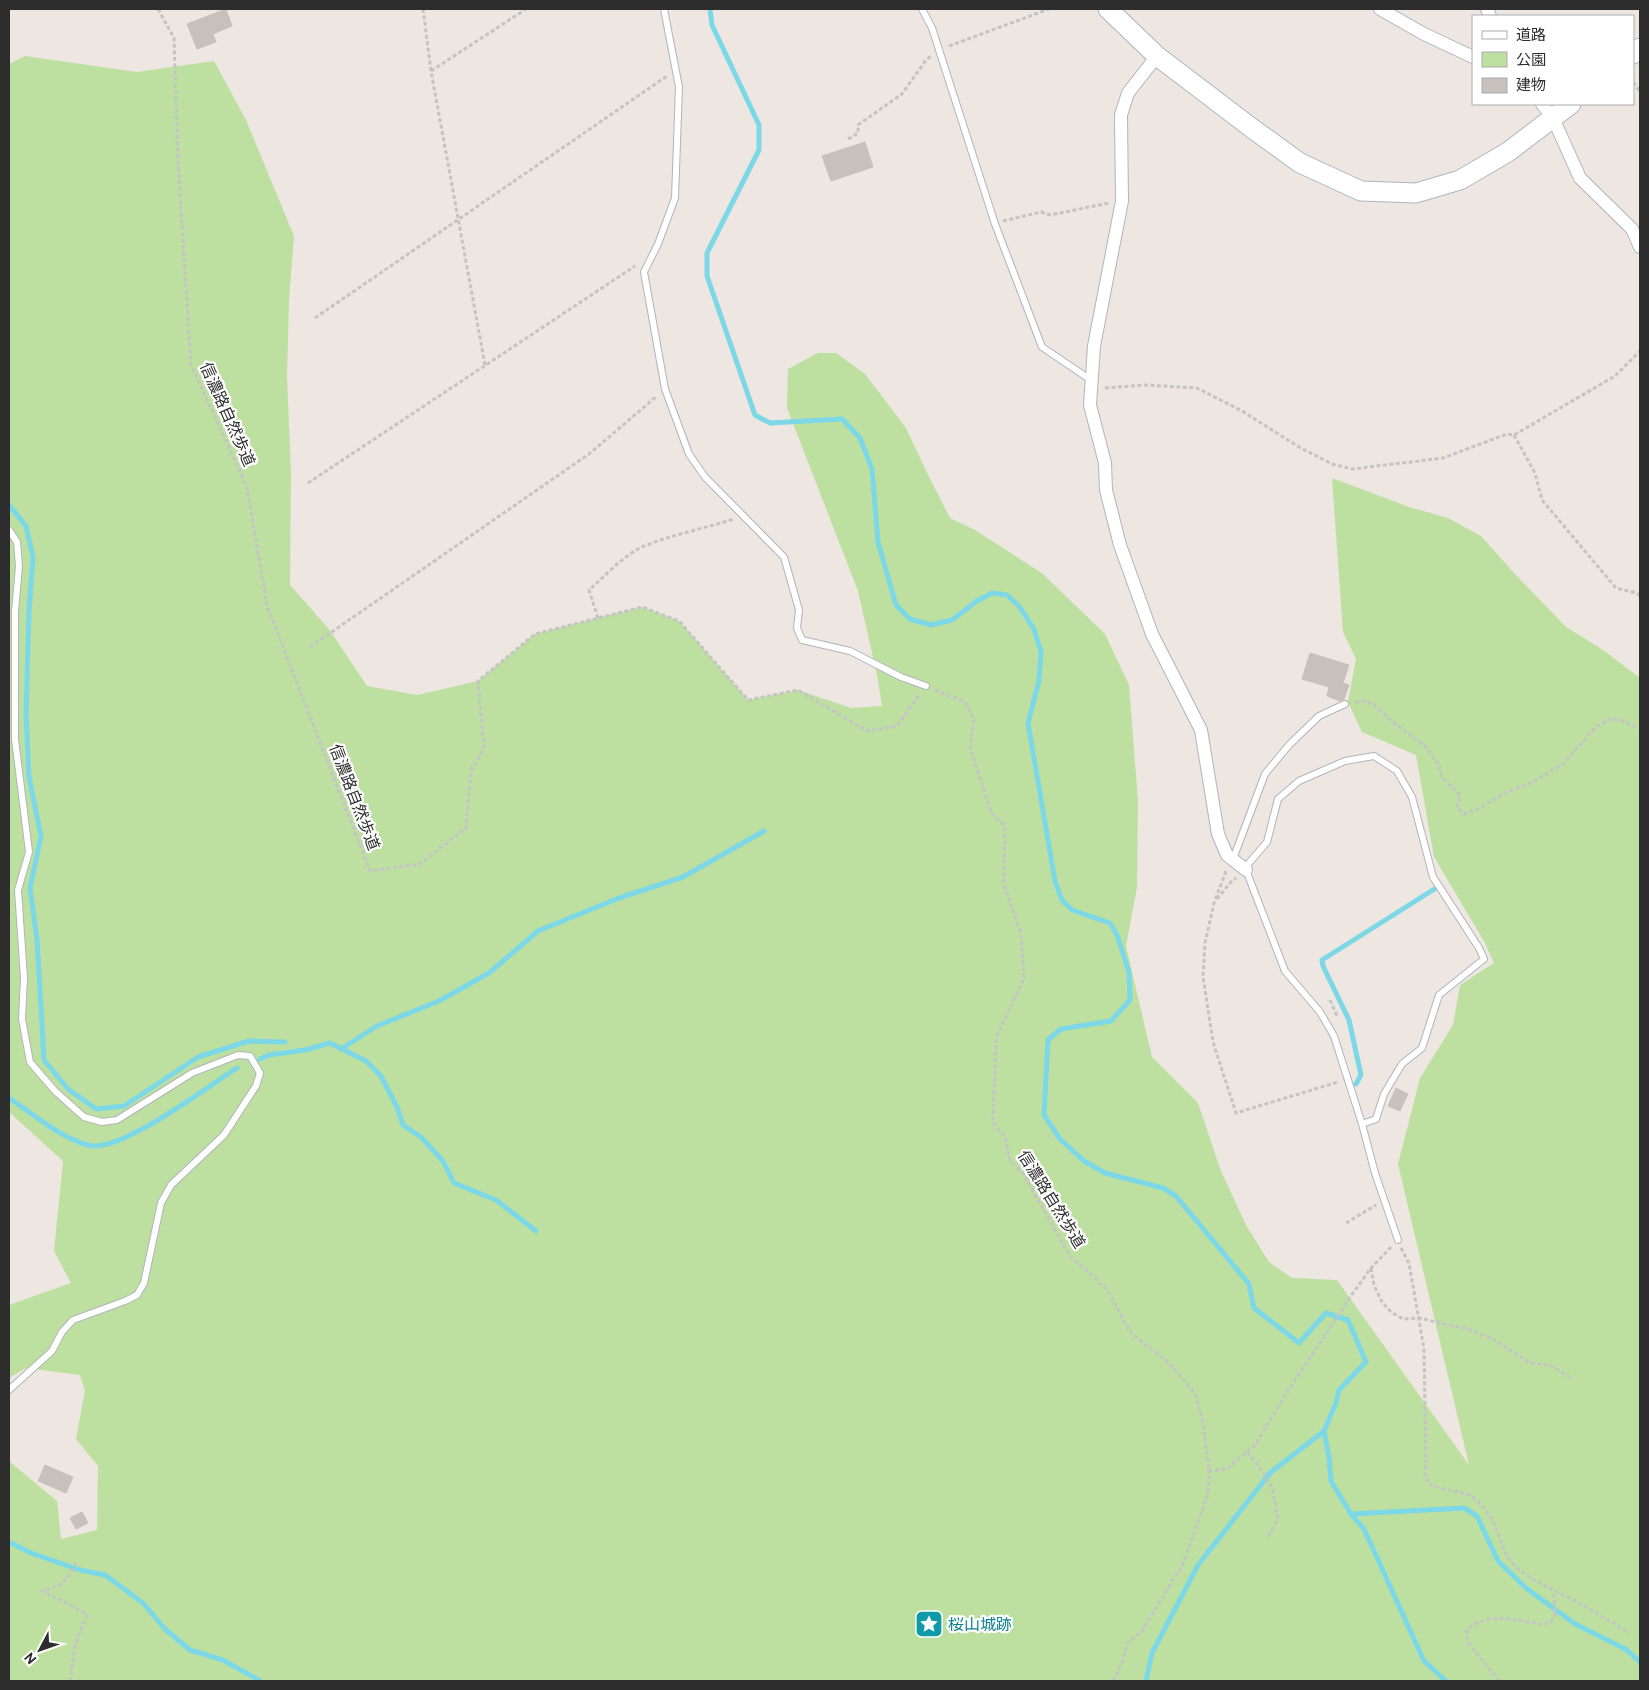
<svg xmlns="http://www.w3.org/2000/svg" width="1649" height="1690" viewBox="0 0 1649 1690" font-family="Overpass,'Noto Sans JP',sans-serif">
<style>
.green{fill:#bde0a1}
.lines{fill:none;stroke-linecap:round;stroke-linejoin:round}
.stream{stroke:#7cd7e7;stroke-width:5}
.building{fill:#c6c1bc;stroke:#c9c2ba}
.lane-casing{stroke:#b1b4bc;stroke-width:8}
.street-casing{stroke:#b1b4bc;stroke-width:14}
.secondary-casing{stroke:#b1b4bc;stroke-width:21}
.path{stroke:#c4c4c4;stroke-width:3;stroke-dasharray:4 2.5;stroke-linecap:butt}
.lane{stroke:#fff;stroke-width:6}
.street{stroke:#fff;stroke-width:12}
.secondary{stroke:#fff;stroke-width:19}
.labels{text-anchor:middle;stroke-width:4.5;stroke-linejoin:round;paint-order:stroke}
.street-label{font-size:16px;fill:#2d2d2d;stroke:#fff}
.culture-label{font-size:16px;fill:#0d838f;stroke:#fff;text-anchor:start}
</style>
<rect width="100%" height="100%" fill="#ede6e1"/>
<path class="green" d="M25,56l112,16 77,-11 32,59 48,116 -5,65 -2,76 4,95 -1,113 39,44 38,57 50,9 61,-14 57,-47 107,-27 37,14 69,79 50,-10 53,18 31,-2 -5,-31 -19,-84 -71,-183 1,-39 30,-16h18l29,21 41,54 23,49 21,41 25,12 68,44 62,60 24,51 9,116 -1,86 -11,59 26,111 46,46 23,68 26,56 22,35 23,16 45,2 132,185 -71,-301 22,-86 33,-53 7,-40 34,-22 -9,-20 -51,-86 -18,-102 -54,-23 -14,-30 8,-43 -13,-27 -11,-154 77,29 39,11 33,18 33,37 52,54 37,23 37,28v1003h-1631v-220l48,40 4,38 36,-9 1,-64 -22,-27 9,-48 -5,-16 -54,-7 -17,10v-73l62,-22 -17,-32 9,-90 -54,-49v-1048z"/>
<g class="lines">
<g class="stream">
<path d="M710,9l2,16 47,100v25l-52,103v23l48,139 15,8 72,-4 18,19 12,31 6,73 18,63 14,14 21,6 21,-5 25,-19 15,-8 15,2 12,11 15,23 7,23 -2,29 -11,42 27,158 7,19 10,10 38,13 7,12 12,37 1,28 -19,21 -50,8 -13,11 -4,75 16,24 24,22 21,12 58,15 13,8 73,88 5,24 45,35 27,-30 22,7 18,42 -27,28 -3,13 -12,28 5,26 2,24 20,33 13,15 60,132 22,20"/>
<path d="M9,505l17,21 7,31 -4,55 -3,102 3,63 12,59 -11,52 7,51 7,121 24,29 28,20 28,-3 74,-49 51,-16 36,1"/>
<path d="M341,1049l36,-23 62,-25 50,-28 49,-42 81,-33 64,-21 81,-46"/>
<path d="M260,1059l9,-4 36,-5 25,-7 36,18 15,15 16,31 6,18 18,12 22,24 11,22 42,17 40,31"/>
<path d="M1356,1084l5,-9 -12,-55 -26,-54 -1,-6 114,-72"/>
<path d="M9,1098c24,16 49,38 78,47 32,10 121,-59 150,-77"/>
<path d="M1351,1514l113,-6 13,8 21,45 28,27 49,36 52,26 13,12"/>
<path d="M9,1542l22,11 49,17 25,5 38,28 22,26 25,21 33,10 37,21"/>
<path d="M1146,1681l6,-28 46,-88 72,-92 54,-42"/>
</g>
</g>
<g class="building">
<path d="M226,9l6,17 -19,8 3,8 -19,7 -10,-25z"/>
<path d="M865,142l8,25 -42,14 -9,-25z"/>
<path d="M1310,653l39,12 -6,18 6,2 -5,14 -4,2 -13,-5 2,-9 -27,-8z"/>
<path d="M1396,1088l12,6 -8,17 -12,-5z"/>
<path d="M45,1465l28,12 -7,16 -28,-12z"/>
<path d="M82,1512l6,11 -12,6 -6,-11z"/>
</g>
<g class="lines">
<defs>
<g id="lane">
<path d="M664,9l15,78 -4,111 -17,46 -14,28 21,117 24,65 16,23 79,80 15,53 -2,18 5,12 48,11 51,26 25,9"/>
<path d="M922,9l10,19 63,196 47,123 49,33"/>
<path d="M9,530l8,12 2,24 -4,45v128l14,113 -11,38 6,88 -2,41 8,43 25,29 29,26 18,5 15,-2 75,-47 46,-18 12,1 10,17 -4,13 -32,49 -53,50 -10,18 -17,80 -7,12 -12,6 -52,19 -11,12 -10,19 -43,39"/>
<path d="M1233,859l32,-85 24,-29 30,-29 26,-12"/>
<path d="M1362,1124l14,-5 8,-25 18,-30 20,-16 17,-53 45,-36 -5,-11 -46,-71 -21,-80 -15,-26 -23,-15 -29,5 -46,20 -21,18 -11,43 -18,21 -3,7 39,101 35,41 14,24 28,88 13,49 23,67"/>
</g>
<g id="street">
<path d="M1380,9l44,25 49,23"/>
<path d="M1487,9l3,7"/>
<path d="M1157,56l-29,37 -7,22 1,86 -28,145 -4,59 15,58 1,27 14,55 32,89 49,96 17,104 9,21 19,15"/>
<path d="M1542,104l11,14 27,60 52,51 8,18"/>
</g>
<g id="secondary">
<path d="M1108,9l49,47 96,73 47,34 61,28 55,2 44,-13 48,-28 63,-48"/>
<path d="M1633,54l7,-6"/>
</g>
</defs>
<use href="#lane" class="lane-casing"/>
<use href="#street" class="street-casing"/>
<use href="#secondary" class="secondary-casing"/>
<g class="path">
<path d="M158,9l16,29 4,124 13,203 56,122 20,119 103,265 50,-7 46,-36 5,-58 13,-21 -6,-68 57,-47 107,-27 37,14 69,79 50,-10 69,41 30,-5 22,-31"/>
<path d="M423,9l8,62 54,294"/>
<path d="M949,46l100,-37"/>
<path d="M431,71l95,-62"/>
<path d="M1633,82l7,10"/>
<path d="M848,139l10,-6v-8l44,-31 24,-34 5,-4"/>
<path d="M1003,221l38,-9 9,3 59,-12"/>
<path d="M315,318l352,-242"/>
<path d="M1105,388l40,-3 52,3 45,23 57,36 33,17 20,5 91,-11 64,-24 7,1 101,-59 25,-25"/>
<path d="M1514,435l21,38 7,27 74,88 21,5 3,3"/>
<path d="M308,483l327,-217"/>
<path d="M598,618l-9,-28c16,-14 32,-32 51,-42 26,-12 66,-20 94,-29"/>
<path d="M310,647l279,-193 68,-58"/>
<path d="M935,690l30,12 9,17 -4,29 22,66 13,12 -1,59 17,48 3,45 -28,60 -3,85 12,14 5,24 13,12 46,82 38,34 24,44 37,29 27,31 8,30 6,48 18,-2 28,-24 33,-54 65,-98 18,-25 21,-22"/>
<path d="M1355,702l7,-1 11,3 16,15 36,27 14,19 2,11 19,19 -3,13 7,6 12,-4 30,-18 25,-9 32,-19 33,-37 14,-8 10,1 20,9"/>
<path d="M1226,871l-12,32 -9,40 -2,34 10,65 23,71 102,-31"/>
<path d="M1217,899l13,-16 6,-5"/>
<path d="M1330,1000l8,18"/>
<path d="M1346,1223l30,-18"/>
<path d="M1401,1248l8,15 15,86 2,112 -1,16 7,9 39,9 15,15 7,11 14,36 10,11 17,12 53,27 42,26"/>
<path d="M1371,1268l3,17 8,17 9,10 12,7 16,-1 52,12 20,8 39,25 20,2 23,14"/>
<path d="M1247,1452l13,16 12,19 6,31 -11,21"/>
<path d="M70,1681l5,-36 12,-30 -14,-9 -31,-15c22,-6 26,-10 35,-31"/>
<path d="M1113,1681l10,-21 4,-16 15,-13 41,-67 25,-70 1,-23"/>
<path d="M1499,1681l-32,-40v-11c21,-19 51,-10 77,-5l7,-4 5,-7 -3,-23"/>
</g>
<use href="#lane" class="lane"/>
<use href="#street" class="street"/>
<use href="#secondary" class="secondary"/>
</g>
<defs>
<symbol id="sight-square" viewBox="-11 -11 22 22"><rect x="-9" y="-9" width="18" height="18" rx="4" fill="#0f9aa8" stroke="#fff"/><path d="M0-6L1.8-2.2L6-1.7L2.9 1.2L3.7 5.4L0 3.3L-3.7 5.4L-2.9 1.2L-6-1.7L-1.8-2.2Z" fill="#fff"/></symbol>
</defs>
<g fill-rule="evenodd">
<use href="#sight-square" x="913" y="1608" width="32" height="32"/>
</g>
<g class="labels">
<g class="street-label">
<text transform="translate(228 414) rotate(66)" y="6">信濃路自然歩道</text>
<text transform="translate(355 797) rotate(69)" y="6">信濃路自然歩道</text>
<text transform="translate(1052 1199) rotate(58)" y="6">信濃路自然歩道</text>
</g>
<g class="culture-label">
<text x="948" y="1630">桜山城跡</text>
</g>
</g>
<rect width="1649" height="1690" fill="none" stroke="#2d2d2d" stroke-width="20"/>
<rect x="1472" y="15" width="162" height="90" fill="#ffffff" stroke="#ababab"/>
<rect x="1482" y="31" width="25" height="8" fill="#ffffff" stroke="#ababab"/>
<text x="1516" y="40" font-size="15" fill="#2d2d2d">道路</text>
<rect x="1482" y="52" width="25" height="15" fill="#bde0a1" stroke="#ababab"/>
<text x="1516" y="65" font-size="15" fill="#2d2d2d">公園</text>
<rect x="1482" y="78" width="25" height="15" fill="#c6c1bc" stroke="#ababab"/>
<text x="1516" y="90" font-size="15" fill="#2d2d2d">建物</text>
<g transform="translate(40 1650) rotate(229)" stroke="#ffffff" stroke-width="4" paint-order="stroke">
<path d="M0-4L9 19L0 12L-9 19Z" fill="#2d2d2d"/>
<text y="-8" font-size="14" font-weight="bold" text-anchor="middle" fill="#2d2d2d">N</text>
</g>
</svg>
